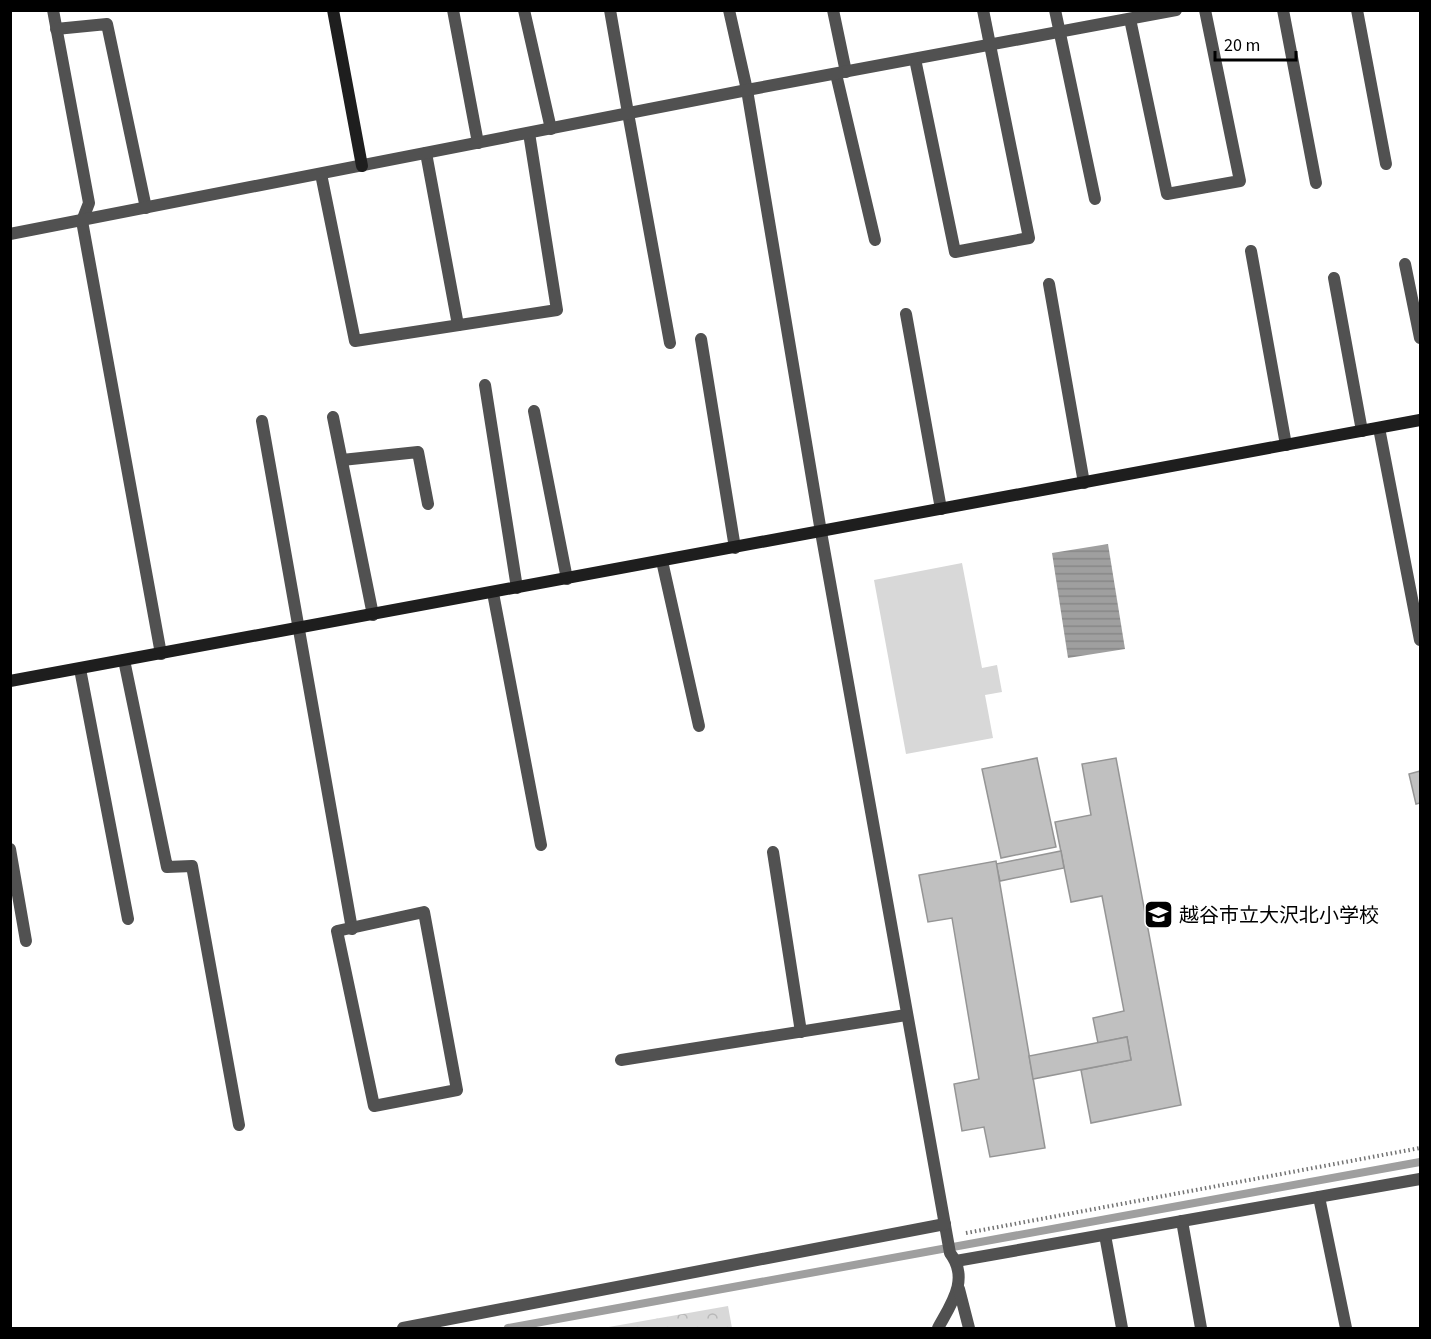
<svg xmlns="http://www.w3.org/2000/svg" width="1431" height="1339" viewBox="0 0 1431 1339" font-family="'Source Sans 3','Noto Sans JP',sans-serif">
<style>
.green{fill:#d8d8d8}
.park{fill:url(#park-crowns)}
.water{fill:url(#water-rules)}
.lines{fill:none;stroke-linecap:round;stroke-linejoin:round}
.stream{stroke:#9f9f9f;stroke-width:8}
.building{fill:#c0c0c0;stroke:#959595;stroke-width:1.5}
.path{stroke:#737373;stroke-width:4;stroke-dasharray:1.5 3;stroke-linecap:butt}
.lane{stroke:#515151;stroke-width:12}
.street{stroke:#515151;stroke-width:12}
.secondary{stroke:#1e1e1e;stroke-width:12}
.labels{text-anchor:middle;stroke-width:6;stroke-linejoin:round;paint-order:stroke}
.poi-label{font-size:20px;fill:#000;stroke:#fff;text-anchor:start}
</style>
<defs>
<pattern id="park-crowns" width="20" height="18" patternUnits="userSpaceOnUse" patternTransform="scale(1.5)"><rect width="20" height="18" fill="#d8d8d8"/><path d="M2 6a3 3 0 1 1 6 0M12 15a3 3 0 1 1 6 0" fill="none" stroke="#b8b8b8"/></pattern>
<pattern id="water-rules" width="6" height="5" patternUnits="userSpaceOnUse" patternTransform="scale(1.5)"><rect width="6" height="5" fill="#9f9f9f"/><path d="M0 2.5h6" fill="none" stroke="#878787"/></pattern>
</defs>
<rect width="100%" height="100%" fill="#fff"/>
<path class="green" d="M962,563l20,105 15,-3 5,27 -17,3 8,43 -87,16 -32,-174z"/>
<path class="park" d="M728,1306l4,22h-129z"/>
<path class="water" d="M1108,544l17,105 -57,9 -16,-105z"/>
<g class="lines">
<path class="stream" d="M508,1328l912,-166"/>
</g>
<g class="building">
<path d="M1037,758l19,89 -55,11 -19,-89z"/>
<path d="M1116,758l65,347 -90,18 -10,-53 50,-10 -4,-23 -29,6 -5,-25 31,-7 -22,-115 -31,6 -16,-80 36,-7 -9,-51z"/>
<path d="M1420,771v32l-4,1 -7,-30z"/>
<path d="M1061,851l3,17 -64,13 -4,-17z"/>
<path d="M996,861l49,287 -55,9 -6,-30 -22,4 -8,-47 25,-5 -27,-161 -24,4 -9,-47z"/>
<path d="M1127,1037l4,23 -98,19 -4,-23z"/>
</g>
<g class="lines">
<path class="path" d="M966,1233l454,-85"/>
<g class="lane">
<path d="M453,10l25,133"/>
<path d="M524,10l27,119"/>
<path d="M610,10l18,103"/>
<path d="M1055,10l40,189"/>
<path d="M1283,10l33,173"/>
<path d="M1357,10l29,154"/>
<path d="M1130,19l37,175 73,-13 -35,-171"/>
<path d="M915,59l40,193 74,-14 -39,-193"/>
<path d="M1251,251l35,194"/>
<path d="M1405,264l15,74"/>
<path d="M1334,278l28,153"/>
<path d="M1049,284l35,199"/>
<path d="M906,314l35,195"/>
</g>
<g class="street">
<path d="M53,10l36,193 -7,18 79,433"/>
<path d="M729,10l18,80 74,442 129,721c20,26 1,51 -12,75"/>
<path d="M833,10l13,62"/>
<path d="M983,10l7,35"/>
<path d="M56,29l51,-5 39,184"/>
<path d="M836,74l39,166"/>
<path d="M628,113l42,230"/>
<path d="M426,153l32,172"/>
<path d="M321,174l34,167 202,-31 -28,-177"/>
<path d="M10,234l737,-144 429,-80"/>
<path d="M701,339l34,209"/>
<path d="M485,385l32,203"/>
<path d="M534,411l33,168"/>
<path d="M333,417l40,198"/>
<path d="M262,421l90,508"/>
<path d="M1379,428l41,212"/>
<path d="M342,460l76,-8 10,52"/>
<path d="M662,561l37,165"/>
<path d="M493,593l48,252"/>
<path d="M124,660l43,207 25,-1 47,259"/>
<path d="M80,669l48,250"/>
<path d="M10,849l16,92"/>
<path d="M773,852l28,180"/>
<path d="M424,912l33,178 -83,16 -37,-175z"/>
<path d="M621,1060l285,-45"/>
<path d="M1319,1197l27,131"/>
<path d="M1182,1221l19,107"/>
<path d="M1105,1235l17,93"/>
<path d="M956,1261l464,-82"/>
<path d="M959,1289l10,39"/>
<path d="M403,1328l542,-104"/>
</g>
<g class="secondary">
<path d="M333,10l29,156"/>
<path d="M10,681l1410,-261"/>
</g>
</g>
<defs>
<symbol id="school-square" viewBox="-11 -11 22 22"><rect x="-9" y="-9" width="18" height="18" rx="4" fill="#000" stroke="#fff"/><path d="M0-5L7-2L0 1L-7-2ZM-4 1L0 2.5L4 1V4Q0 6-4 4Z" fill="#fff"/></symbol>
</defs>
<g fill-rule="evenodd">
<use href="#school-square" x="1142" y="898" width="33" height="33"/>
</g>
<g class="labels">
<g class="poi-label">
<text x="1179" y="922">越谷市立大沢北小学校</text>
</g>
</g>
<rect width="1431" height="1339" fill="none" stroke="#000000" stroke-width="24"/>
<path d="M1215 51v9h81v-9" fill="none" stroke="#000000" stroke-width="3"/>
<text x="1224" y="51" font-size="18" fill="#000000" stroke="#ffffff" stroke-width="4.5" paint-order="stroke">20 m</text>
</svg>
